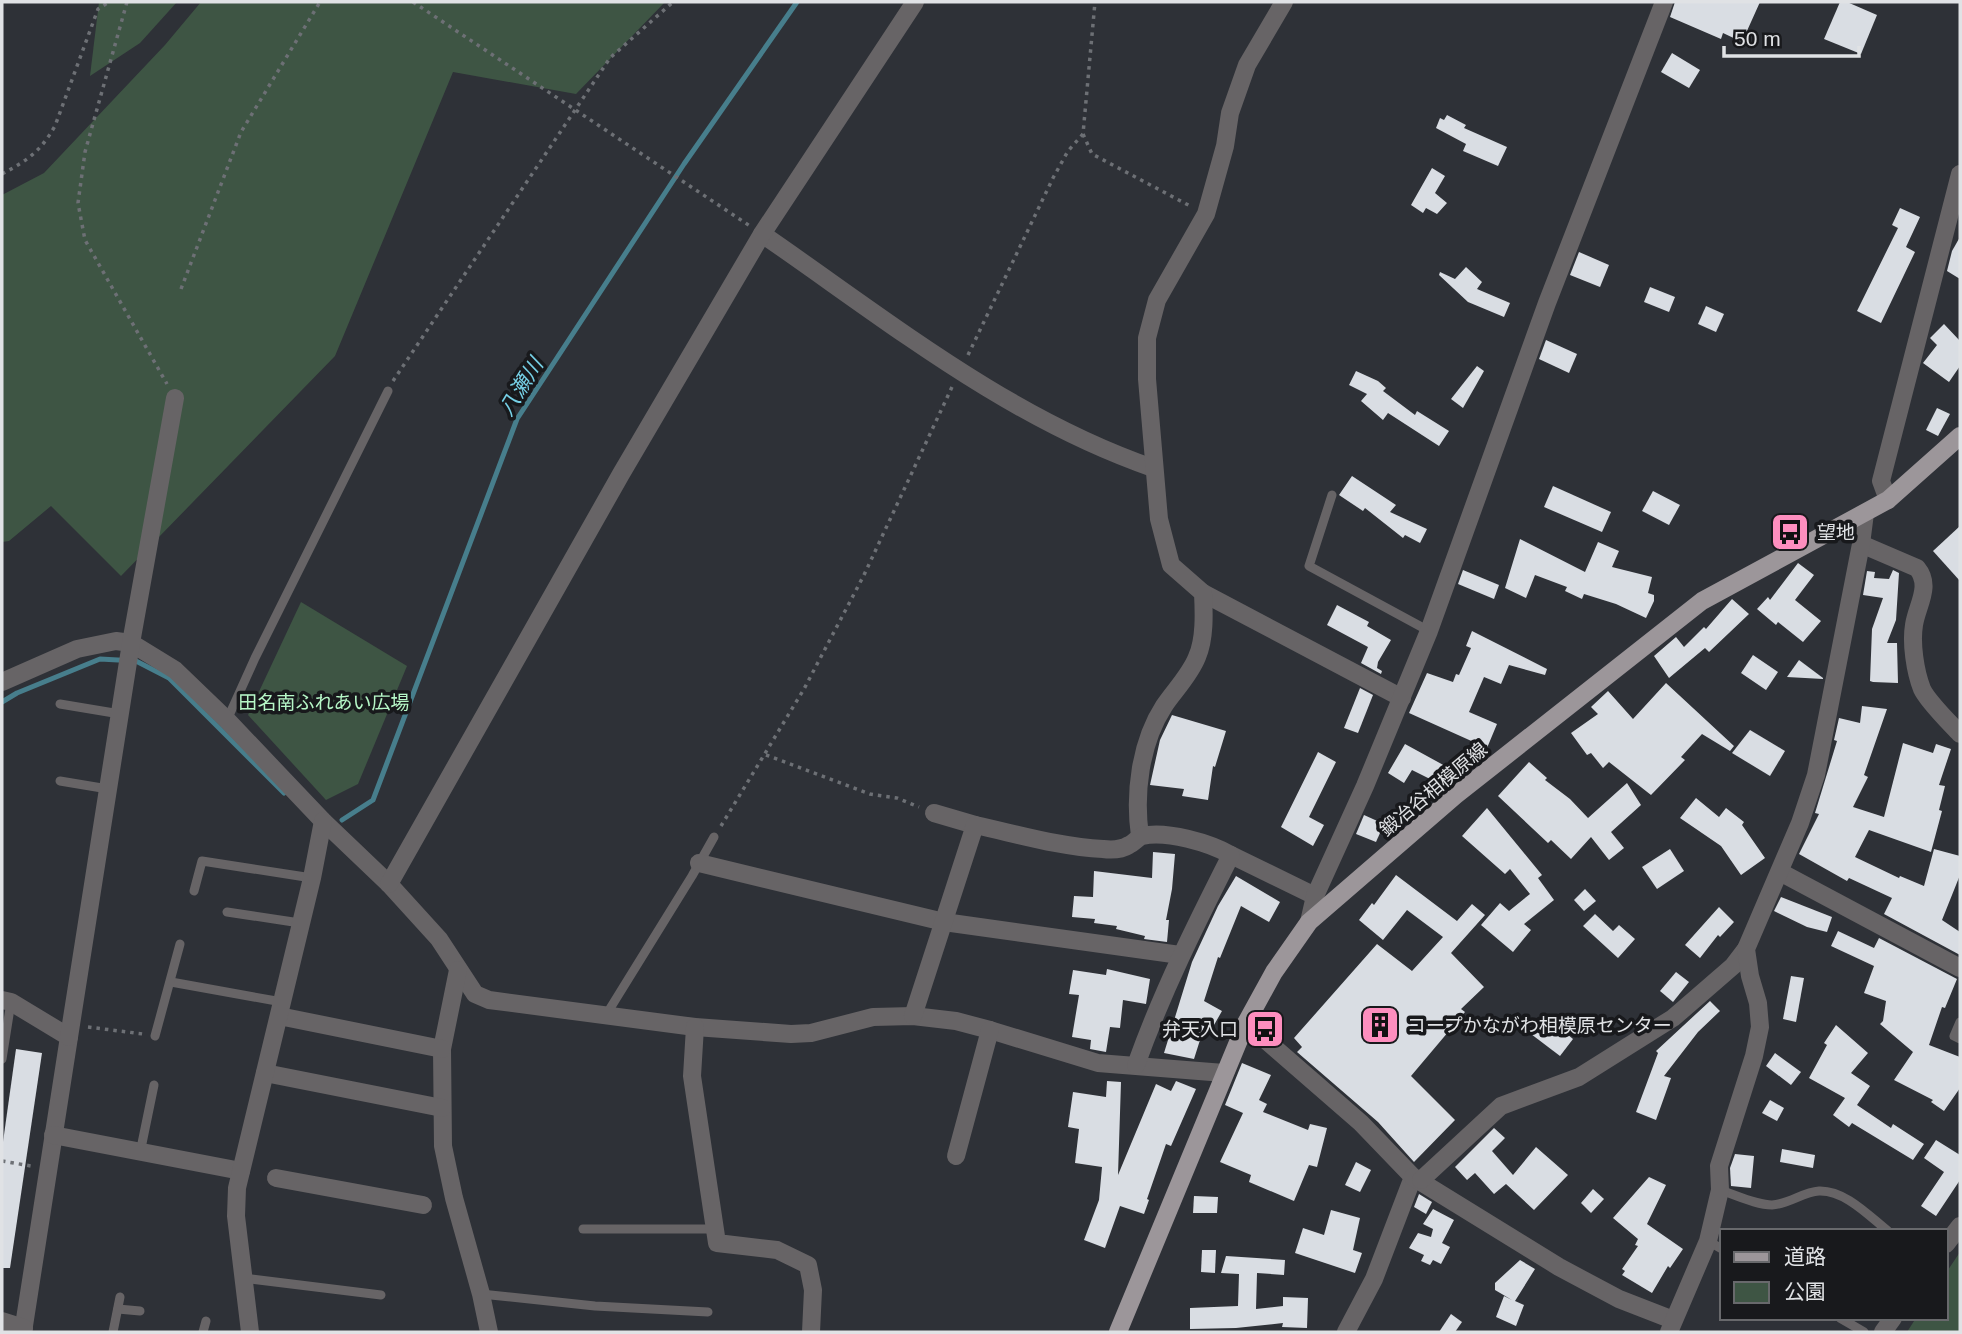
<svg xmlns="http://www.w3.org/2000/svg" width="1962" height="1334" viewBox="0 0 1962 1334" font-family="Helvetica,'Noto Sans JP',sans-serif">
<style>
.green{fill:#3e5544}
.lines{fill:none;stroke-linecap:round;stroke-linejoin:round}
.stream{stroke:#477e8c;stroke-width:5}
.building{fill:#d9dde3}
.path{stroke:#6d7075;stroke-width:3.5;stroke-dasharray:3.5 5;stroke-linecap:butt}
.lane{stroke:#676466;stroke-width:9}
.street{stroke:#676466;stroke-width:18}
.primary{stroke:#9c969a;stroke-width:18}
.labels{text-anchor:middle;stroke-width:7;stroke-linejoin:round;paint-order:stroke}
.poi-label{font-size:19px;fill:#e0e2e5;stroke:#18191c;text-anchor:start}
.park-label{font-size:19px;fill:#b6f7c7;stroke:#18191c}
.street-label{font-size:19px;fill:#e0e2e5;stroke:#18191c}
.water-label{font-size:21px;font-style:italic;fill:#76d0e6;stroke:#18191c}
</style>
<rect width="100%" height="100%" fill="#2e3137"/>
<g class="green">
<path d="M99,2h78l-37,41 -50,33z"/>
<path d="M201,2h464l-89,92 -123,-22 -118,284 -214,220 -70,-70 -42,35 -7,1v-347l42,-22 121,-128z"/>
<path d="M301,602l106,64 -49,118 -32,16 -78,-85z"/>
<path d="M1960,1252v80h-53l9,-14h30v-45z"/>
</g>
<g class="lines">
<g class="stream">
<path d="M2,702l15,-9 83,-34 36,2 33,17 115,115"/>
<path d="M342,820l31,-20 144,-381 167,-255 113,-162"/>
</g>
</g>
<g class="building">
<path d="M1675,2h85l-18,40 -19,-9 -2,6 -51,-22z"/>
<path d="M1840,2h7l30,13 -16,39 -37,-15z"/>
<path d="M1672,53l28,17 -11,18 -28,-16z"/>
<path d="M1447,115l19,10 -2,3 43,19 -9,19 -35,-15 3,-7 -30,-16 4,-10 4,2z"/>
<path d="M1432,168l13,8 -10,17 12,10 -10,11 -11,-6 -3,5 -12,-8z"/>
<path d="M1900,208l20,9 -14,30 9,5 -34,71 -24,-12 41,-83 -6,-3z"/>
<path d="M1960,237v42l-13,-8 5,-20z"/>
<path d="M1579,252l30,13 -9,22 -30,-12z"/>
<path d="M1466,267l16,15 -5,7 33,14 -6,14 -36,-15 -29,-27 1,-3 15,7z"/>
<path d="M1650,287l25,10 -6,15 -25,-10z"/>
<path d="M1706,306l18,8 -8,18 -18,-8z"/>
<path d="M1944,324l16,17v25l-11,16 -26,-19 14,-18 -7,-7z"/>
<path d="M1546,340l31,14 -8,19 -30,-14z"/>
<path d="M1477,366l7,5 -21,37 -12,-9z"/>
<path d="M1356,371l22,10 8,7 -3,3 32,24 2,-4 32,20 -10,15 -51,-33 -5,7 -22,-19 6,-7 -18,-9z"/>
<path d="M1937,408l13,6 -12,22 -12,-6z"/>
<path d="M1352,476l44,29 -6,7 37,17 -7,14 -15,-8 -2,3 -38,-30 -2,3 -24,-16z"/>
<path d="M1553,486l58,26 -9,20 -58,-25z"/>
<path d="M1653,491l27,14 -11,20 -27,-14z"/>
<path d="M1960,526v55l-27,-30z"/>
<path d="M1520,539l65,33 13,-30 21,9 -7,16 40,10 -4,16 6,2v6l-8,17 -30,-14 -32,-10 -2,5 -17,-8 2,-4 -32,-12 -9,23 -21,-10z"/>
<path d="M1798,563l16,12 -19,25 26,21 -18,21 -25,-20 -2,3 -19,-16 11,-12 2,3z"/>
<path d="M1463,570l36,15 -5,14 -36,-15z"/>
<path d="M1893,570l6,3 -3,47 -9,23h10l1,40 -25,-1 -3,-1 2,-52 11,-31 -20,-3 4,-24 8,1 -1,6 15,1z"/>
<path d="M1732,599l17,15 -40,38 -4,-4 -36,30 -15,-22 22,-19 8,10 20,-20 2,2z"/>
<path d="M1337,605l32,17 -2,4 24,14 -13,22 -1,6 5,3 -1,3 -20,-11 7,-16 -41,-22z"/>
<path d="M1472,631l75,38 -2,6 -36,-10 -8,19 -17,-7 -15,35 28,12 -10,24 -78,-35 18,-40 26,9 3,-8 3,1 12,-27 -5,-2z"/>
<path d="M1753,655l25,17 -12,18 -25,-17z"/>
<path d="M1799,660l24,18v1l-36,-2z"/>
<path d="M1666,683l68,63 -4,5 -28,-17 -21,23 4,3 -34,35 -42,-33 -6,6 -12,-15 -4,2 -16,-22 27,-19 -7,-7 17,-16 25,28z"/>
<path d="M1360,688l13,7 -15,38 -14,-5z"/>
<path d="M1862,706l25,3 -23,66 4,2 -15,30 31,10 19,-74 30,10 3,-9 15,5 -12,36 6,1 -6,24 3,1 -11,41 -62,-22 -14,27 44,21 1,-2 24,10 10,-37 26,7v19l-18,45 18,12v23l-76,-41 8,-16 -43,-20 -2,3 -48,-27 20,-40 -4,-1 22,-72 -3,-1 5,-22 21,5z"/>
<path d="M1172,715l54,16 -11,36 -2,-1 -5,34 -26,-4 2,-7 -34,-4 10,-45z"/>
<path d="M1750,730l35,21 -15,25 -38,-23z"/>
<path d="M1405,744l42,23 -9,16 -26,-13 -8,13 -16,-10z"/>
<path d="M1318,752l18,10 -27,55 15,8 -11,21 -32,-19z"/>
<path d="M1529,762l18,16 -2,2 25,19 18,19 39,-35 14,22 -30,27 13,16 -15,12 -18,-23 -20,22 -20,-19 -3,3 -50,-47z"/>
<path d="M1696,798l23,19 7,-9 18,14 -2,3 23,33 -24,17 -20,-29 -41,-28z"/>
<path d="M1487,808l55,67 -4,3 16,22 -30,24 7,6 -18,22 -32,-27 19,-22 9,8 21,-17 -20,-25 -5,5 -43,-38z"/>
<path d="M1364,815l20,9 -8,18 -20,-8z"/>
<path d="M1670,849l14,22 -27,18 -15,-22z"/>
<path d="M1153,852l22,2 -3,35 -6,31h3l-2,22 -23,-3 1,-3 -29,-7 1,-3 -23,-3 1,-4 -23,-2 2,-21 19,1 1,-26 58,7z"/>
<path d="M1396,875l61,46 15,-17 13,11 -34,38 33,34 -23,22 4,3 -54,64 44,44 -41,42 -36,-40 -81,-70 5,-5 -8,-9 83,-94 35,27 31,-34 -36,-27 -24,30 -24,-20 13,-17 2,2z"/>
<path d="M1236,876l44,26 -11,20 -28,-16 -21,52 -2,-1 -14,44 18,10 -8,14 -8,-4 -12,38 -30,-6 28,-91 26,-56z"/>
<path d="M1585,889l11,12 -12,10 -10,-11z"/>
<path d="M1781,897l51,20 -5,15 -20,-5 -33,-16z"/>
<path d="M1719,907l15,15 -14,15 -2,-2 -18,23 -15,-13z"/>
<path d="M1595,914l18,17 6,-6 16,14 -17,19 -35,-32z"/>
<path d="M1838,931l36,17 5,-10 78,41 -12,29 -3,-1 -13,38 31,12v31l-16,23 -13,-9 2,-2 -39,-20 19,-28 -33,-28 3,-3 3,-20 -22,-8 10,-27 -43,-20z"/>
<path d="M1107,969l43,10 -4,25 -23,-4 -3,28 -10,-1 -4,25 -16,-3 1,-9 -19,-3 7,-42 -10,-1 4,-24 33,5z"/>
<path d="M1676,972l13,10 -16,20 -13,-11z"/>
<path d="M1791,976l13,2 -8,44 -13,-3z"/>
<path d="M1710,1001l10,10 -22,21 -34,44 7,2 -15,42 -20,-8 22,-59 -2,-2z"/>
<path d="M1545,1016l28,23 -13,17 -29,-22z"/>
<path d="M1836,1025l32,28 -17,20 19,13 -13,19 34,23 2,-4 31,20 -11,16 -61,-37 -3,4 -16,-12 12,-17 -36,-20 18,-33 -3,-2z"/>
<path d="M16,1049l26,4 -32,215h-8v-119z"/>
<path d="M1775,1053l26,19 -10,13 -25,-19z"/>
<path d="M1242,1063l29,12 -12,25 8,4 -4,8 45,18 2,-6 17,4 -10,39 -8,-2 -15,36 -45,-19 2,-7 -31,-13 23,-49 -18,-8z"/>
<path d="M1107,1081l14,1 -3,93 38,-91 15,7 5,-10 20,8 -25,57 -5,-2 -19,55 2,1 -5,14 -24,-8 -15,42 -21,-8 15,-40 3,-33 -27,-4 4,-34 -11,-2 5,-35 33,5z"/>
<path d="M1770,1100l14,8 -7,13 -15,-8z"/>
<path d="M1494,1128l11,10 -13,13 21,24 23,-28 32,28 -34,35 -28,-26 -12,10 -19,-21 -8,7 -12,-13z"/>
<path d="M1936,1140l24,15v25l-24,36 -15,-10 23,-34 -20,-14z"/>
<path d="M1782,1149l33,6 -2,13 -33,-6z"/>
<path d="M1735,1154l19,2 -3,32 -20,-2 -1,-18z"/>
<path d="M1356,1162l15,8 -11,22 -15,-7z"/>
<path d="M1649,1177l17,8 -19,39 36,25 -13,19 -2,-2 -16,27 -30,-18 3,-4 -3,-2 16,-23 -3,-1 3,-6 -25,-21z"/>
<path d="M1593,1189l11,10 -13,14 -10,-10z"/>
<path d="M1419,1194l13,8 -6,12 -12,-7z"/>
<path d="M1194,1196l24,1 -1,16h-24z"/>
<path d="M1433,1209l21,11 -12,23 8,4 -9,17 -8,-4 -3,5 -9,-4 3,-6 -15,-7 9,-15 13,4 2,-8 -10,-5z"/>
<path d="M1331,1210l29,8 -7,32 9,3 -7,20 -60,-20 8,-25 21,7z"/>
<path d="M1202,1250h14l-1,23 -14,-1z"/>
<path d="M1226,1256l59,4 -1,15 -27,-2 -1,36 27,-3v-9l25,1 -1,30 -25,-1 1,-4 -47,5 -46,1v-21l48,-2 1,-32 -18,-1z"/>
<path d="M1520,1260l15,9 -20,32 9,4 -8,21 -20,-9 8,-21 8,4 -17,-10v-7z"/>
<path d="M1451,1314l11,8 -7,10h-16z"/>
</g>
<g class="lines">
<g class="path">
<path d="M127,2l-42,150 -7,51 7,37 82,144"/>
<path d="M413,2l337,224"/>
<path d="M1083,134l9,20 100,53"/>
<path d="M2,174c26,-14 38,-22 53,-48l43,-117 11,-7"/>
<path d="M181,289l60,-157 79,-130"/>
<path d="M968,355l85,-177 15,-27 15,-17 12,-132"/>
<path d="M393,381l217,-323 63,-56"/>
<path d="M766,755l104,39 27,4 22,9"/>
<path d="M721,826l83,-137 60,-114 88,-188"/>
<path d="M88,1027l55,7"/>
<path d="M2,1161l29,5"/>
</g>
<g class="lane">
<path d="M1332,495l-23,71 120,65"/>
<path d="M60,704l60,10"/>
<path d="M227,720l28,-62 133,-267"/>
<path d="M60,781l48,8"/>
<path d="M194,891l8,-30 110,17"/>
<path d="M227,912l73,11"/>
<path d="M171,982l111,20"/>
<path d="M606,1015l86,-139 22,-39"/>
<path d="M1960,1022l-6,14 6,3"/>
<path d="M155,1036l25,-92"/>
<path d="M2,1059l9,-57"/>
<path d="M140,1153l14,-68"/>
<path d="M1720,1190c16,5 36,15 52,15 17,-1 31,-13 47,-14 26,-1 50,25 69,40"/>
<path d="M583,1229h132"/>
<path d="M1708,1241l14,8"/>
<path d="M243,1278l138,17"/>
<path d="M481,1294l114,12 113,6"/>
<path d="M118,1309l22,2"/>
<path d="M1840,1318l24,14"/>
<path d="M113,1332l7,-35"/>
<path d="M203,1332l3,-11"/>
</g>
<g class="street">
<path d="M762,234c125,86 246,184 391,234"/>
<path d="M1888,500l-7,-19 79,-307"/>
<path d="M1861,544l56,24c15,18 0,37 -3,57 -3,18 1,46 8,64 6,13 28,34 38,45"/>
<path d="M1203,593l199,105"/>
<path d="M2,682l75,-33 39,-8 15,2 44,27 52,50 96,101 66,63 50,55 36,55 14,6 206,27 96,7 20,-1 62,-16 40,-1 43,5 34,9 108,33 126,10"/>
<path d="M934,813l41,12"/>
<path d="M1140,836c-6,-42 0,-93 24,-130 10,-15 26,-31 33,-49 8,-18 7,-44 6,-64l-32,-28 -12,-46 -12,-140v-41l10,-38 49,-86 19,-68 5,-33 17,-48 37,-63"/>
<path d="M1231,855l84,41"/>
<path d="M699,863l245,59 236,33"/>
<path d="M1780,872l180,96"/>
<path d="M389,884l232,-410 141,-240 153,-232"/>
<path d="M1309,922l6,-26 50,-110 64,-155 118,-328 117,-301"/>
<path d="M458,970l-16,79 1,97 11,52 27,96 8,38"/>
<path d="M2,1000l9,2 58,35 -46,295"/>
<path d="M279,1016l163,33"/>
<path d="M913,1016l62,-191c42,9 85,22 128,24 8,1 18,1 26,-4 5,-2 8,-7 13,-9 24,-6 68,7 89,19 -35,69 -69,137 -95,210"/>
<path d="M1246,1023l115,100 52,54 -39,102 -28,53"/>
<path d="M695,1027l-3,49 25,167 60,7 31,15 5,25 -2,42"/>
<path d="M69,1037l62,-394 44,-245"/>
<path d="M265,1073l177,35"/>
<path d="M53,1135l188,36"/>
<path d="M956,1156l34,-126"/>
<path d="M1413,1177l146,90 60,32 54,21"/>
<path d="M276,1178l147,27"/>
<path d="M1421,1180l80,-74 78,-29 94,-59 60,-52 13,-17"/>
<path d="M1946,1244l14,-18"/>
<path d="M2,1321l22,7"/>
<path d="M250,1332l-14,-116 1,-28 75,-310 11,-57"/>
<path d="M1669,1332l39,-91 12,-51 -1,-24 35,-110 6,-29 -2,-24 -8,-27 -4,-27 54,-126 16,-48 45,-231 4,-31"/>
<path d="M1883,1332l10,-14"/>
</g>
<path class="primary" d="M1118,1332l128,-309 28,-51 35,-50 147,-127 246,-194 186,-101 72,-64"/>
</g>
<defs>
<symbol id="bus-square" viewBox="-11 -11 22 22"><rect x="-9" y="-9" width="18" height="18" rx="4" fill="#fd8ebe" stroke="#18191c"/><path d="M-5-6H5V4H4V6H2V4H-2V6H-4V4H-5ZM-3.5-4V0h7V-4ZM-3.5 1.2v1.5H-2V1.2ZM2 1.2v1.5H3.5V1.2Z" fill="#111"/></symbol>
<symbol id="building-square" viewBox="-11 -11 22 22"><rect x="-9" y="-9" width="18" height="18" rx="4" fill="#fd8ebe" stroke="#18191c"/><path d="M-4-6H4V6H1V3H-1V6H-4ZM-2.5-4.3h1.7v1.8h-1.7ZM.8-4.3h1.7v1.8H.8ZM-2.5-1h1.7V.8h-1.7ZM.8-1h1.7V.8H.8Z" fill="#111"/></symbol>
</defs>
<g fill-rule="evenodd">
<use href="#bus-square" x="1768" y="510" width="44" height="44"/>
<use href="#building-square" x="1358" y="1003" width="44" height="44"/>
<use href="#bus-square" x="1243" y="1007" width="44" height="44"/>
</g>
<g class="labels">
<g class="poi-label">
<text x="1817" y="539">望地</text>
<text x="1407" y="1032">コープかながわ相模原センター</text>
<text x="1238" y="1036" text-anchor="end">弁天入口</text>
</g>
<g class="park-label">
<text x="324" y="709">田名南ふれあい広場</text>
</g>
<g class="street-label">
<text transform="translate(1433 789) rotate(-40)" y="7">鍛冶谷相模原線</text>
</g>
<g class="water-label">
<text transform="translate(521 387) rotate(-58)" y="7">八瀬川</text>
</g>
</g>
<rect width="1962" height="1334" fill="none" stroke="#e0e2e5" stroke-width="7"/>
<rect x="1720" y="1229" width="228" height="91" fill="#18191c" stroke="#68696c" stroke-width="2"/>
<rect x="1734" y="1252" width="35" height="10" fill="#9c969a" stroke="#68696c" stroke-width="2"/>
<text x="1784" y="1264" font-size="21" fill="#e0e2e5">道路</text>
<rect x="1734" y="1282" width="35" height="21" fill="#3e5544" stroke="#68696c" stroke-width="2"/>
<text x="1784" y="1299" font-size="21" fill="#e0e2e5">公園</text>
<path d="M1724 46v10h135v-10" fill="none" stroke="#e0e2e5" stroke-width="3.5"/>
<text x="1734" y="46" font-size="21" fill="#e0e2e5" stroke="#18191c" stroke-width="5" paint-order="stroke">50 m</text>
</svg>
